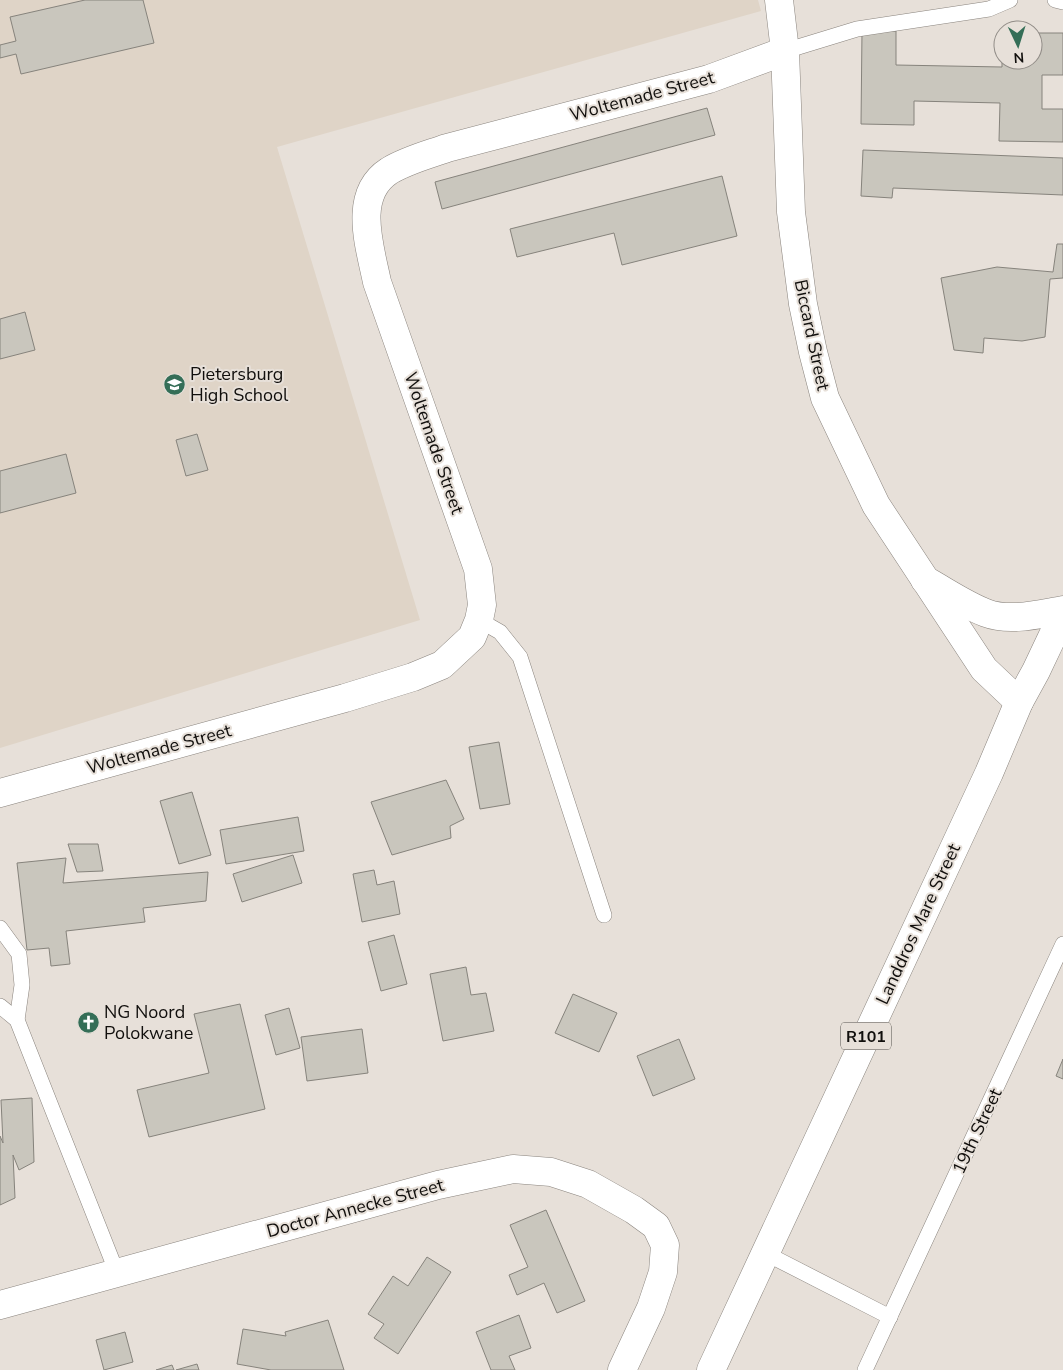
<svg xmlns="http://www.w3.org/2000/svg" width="1063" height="1370" viewBox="0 0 1063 1370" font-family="'Nunito Sans',sans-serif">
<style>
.built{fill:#dfd4c7}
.building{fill:#c9c6bd;stroke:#86837c}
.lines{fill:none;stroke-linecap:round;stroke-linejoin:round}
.service-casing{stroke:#8a847e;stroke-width:16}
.minor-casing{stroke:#8a847e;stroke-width:29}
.primary-casing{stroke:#8a847e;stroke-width:29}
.service{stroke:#fff;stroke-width:15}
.minor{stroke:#fff;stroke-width:28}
.primary{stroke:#fff;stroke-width:28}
.labels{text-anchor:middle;stroke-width:4;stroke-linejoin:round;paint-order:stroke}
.shield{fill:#e7e0d9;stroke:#514e4a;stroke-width:1}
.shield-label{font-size:16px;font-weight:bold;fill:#110f0d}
.street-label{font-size:18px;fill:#110f0d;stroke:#e7e0d9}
.poi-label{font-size:18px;fill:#110f0d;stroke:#e7e0d9;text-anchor:start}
</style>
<rect width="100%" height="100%" fill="#e7e0d9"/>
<path class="built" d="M0,0h758l3,11 -484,136 143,473 -420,128z"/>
<g class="building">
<path d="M85,0h58l11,43 -133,31 -5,-20 -16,4v-13l16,-4 -6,-24z"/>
<path d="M862,31h34v34l106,2v-35l1,28h30v-27h30v42h-21v34h21v33l-64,-1 1,-38 -86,-2v24l-53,-1z"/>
<path d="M707,108l8,27 -273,74 -7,-27z"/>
<path d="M863,150l200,8v37l-170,-7 -1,10 -31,-2z"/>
<path d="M722,176l15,60 -115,29 -8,-32 -97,24 -7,-28z"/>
<path d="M1057,244h6v34l-13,1 -5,58 -23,4 -38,-3 -1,15 -29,-3 -13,-72 56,-11 56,5z"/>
<path d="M25,312l10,38 -35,9v-40z"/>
<path d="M197,434l11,36 -22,6 -10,-36z"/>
<path d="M66,454l10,39 -76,20v-42z"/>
<path d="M499,742l11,62 -30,5 -11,-62z"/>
<path d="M446,780l18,39 -14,7 1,12 -59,17 -21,-53z"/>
<path d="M192,792l19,63 -32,9 -19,-63z"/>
<path d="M298,817l6,34 -78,13 -6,-34z"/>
<path d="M68,844h30l5,27 -26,1z"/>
<path d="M293,855l9,28 -60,19 -9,-28z"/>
<path d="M66,858l-3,25 145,-11 -2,29 -63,7 2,14 -79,9 4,33 -19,2 -2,-18 -22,2 -10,-87z"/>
<path d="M374,870l3,15 17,-4 6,33 -38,8 -9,-48z"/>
<path d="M394,935l13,49 -26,7 -13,-49z"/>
<path d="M466,967l5,28 15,-2 8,38 -51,10 -13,-67z"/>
<path d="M573,994l44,19 -18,39 -44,-19z"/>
<path d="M240,1004l25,105 -116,28 -12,-47 72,-17 -15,-59z"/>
<path d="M289,1008l11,40 -24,7 -11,-40z"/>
<path d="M362,1029l6,44 -61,8 -6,-44z"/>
<path d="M679,1039l16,40 -42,17 -16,-40z"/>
<path d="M1063,1059v20l-7,-3z"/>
<path d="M32,1098l2,64 -15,8 -6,-15 2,43 -15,7v-69l3,7 -2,-43z"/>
<path d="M546,1210l39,91 -28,12 -13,-30 -27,12 -8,-20 19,-8 -18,-42z"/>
<path d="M427,1257l24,15 -53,82 -24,-16 10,-14 -16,-10 25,-38 15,10z"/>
<path d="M519,1315l12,33 -22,8 6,14h-24l-15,-38z"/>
<path d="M328,1320l16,50h-73l-34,-6 6,-35 43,7 -1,-4z"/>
<path d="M125,1332l8,30 -29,8 -8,-30z"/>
<path d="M197,1364l2,6h-23z"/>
<path d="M172,1365l2,5h-18z"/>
</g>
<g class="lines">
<defs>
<g id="service">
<path d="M1055,0l8,2"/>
<path d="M785,51l72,-22 132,-20 21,-9"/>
<path d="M479,620l21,12 20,25 84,258"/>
<path d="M0,928l19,26 3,31 -5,35"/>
<path d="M0,1006l17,14 100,253"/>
<path d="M765,1253l125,64"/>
<path d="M865,1370l198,-426"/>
</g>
<g id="minor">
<path d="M779,0l6,51 6,161 12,92 10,48 12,46 51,107 108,164 35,33"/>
<path d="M0,793l345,-95 68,-21 29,-12 30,-28 7,-17 3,-15 -4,-36 -101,-287c-7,-35 -25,-87 12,-111 18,-11 38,-16 58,-23l262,-69 76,-28"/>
<path d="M0,1305l438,-120 75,-16 38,3 37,12 46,26 22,16 9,19 -2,27 -12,36 -29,62"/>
</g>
<g id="primary">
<path d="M925,580c20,11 40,25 61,33 24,9 53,1 77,-3"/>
<path d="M711,1370l278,-597 30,-71 17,-31 27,-57"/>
</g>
</defs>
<use href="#service" class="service-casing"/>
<use href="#minor" class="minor-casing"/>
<use href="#primary" class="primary-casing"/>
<use href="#service" class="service"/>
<use href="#minor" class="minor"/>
<use href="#primary" class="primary"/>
</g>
<defs>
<symbol id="school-disc" viewBox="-11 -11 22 22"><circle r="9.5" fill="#346e57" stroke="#e7e0d9"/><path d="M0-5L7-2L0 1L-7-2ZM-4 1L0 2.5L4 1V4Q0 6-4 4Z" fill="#fff"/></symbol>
<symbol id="church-disc" viewBox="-11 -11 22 22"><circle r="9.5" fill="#346e57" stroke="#e7e0d9"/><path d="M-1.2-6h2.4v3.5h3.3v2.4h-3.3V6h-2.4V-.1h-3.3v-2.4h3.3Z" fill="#fff"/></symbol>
</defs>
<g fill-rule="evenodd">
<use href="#school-disc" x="162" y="372" width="25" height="25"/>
<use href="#church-disc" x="76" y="1010" width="25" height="25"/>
</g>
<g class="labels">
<rect class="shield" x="841" y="1022.5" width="50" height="27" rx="4"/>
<g class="shield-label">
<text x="866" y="1042">R101</text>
</g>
<g class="street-label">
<text transform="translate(642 96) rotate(-15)" y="6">Woltemade Street</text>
<text transform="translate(812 335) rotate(78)" y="6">Biccard Street</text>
<text transform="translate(434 443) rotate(71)" y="6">Woltemade Street</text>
<text transform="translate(159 749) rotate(-15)" y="6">Woltemade Street</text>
<text transform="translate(918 924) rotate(-65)" y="6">Landdros Mare Street</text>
<text transform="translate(977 1131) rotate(-65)" y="6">19th Street</text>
<text transform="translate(355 1208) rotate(-15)" y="6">Doctor Annecke Street</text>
</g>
<g class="poi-label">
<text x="190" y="380">Pietersburg<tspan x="190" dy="21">High School</tspan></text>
<text x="104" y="1018">NG Noord<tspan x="104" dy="21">Polokwane</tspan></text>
</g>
</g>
<g transform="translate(1018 45) rotate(176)"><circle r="24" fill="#e7e0d9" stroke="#918c87"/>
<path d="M0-4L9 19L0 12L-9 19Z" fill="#346e57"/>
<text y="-8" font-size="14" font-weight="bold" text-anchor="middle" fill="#110f0d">N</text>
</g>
</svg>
